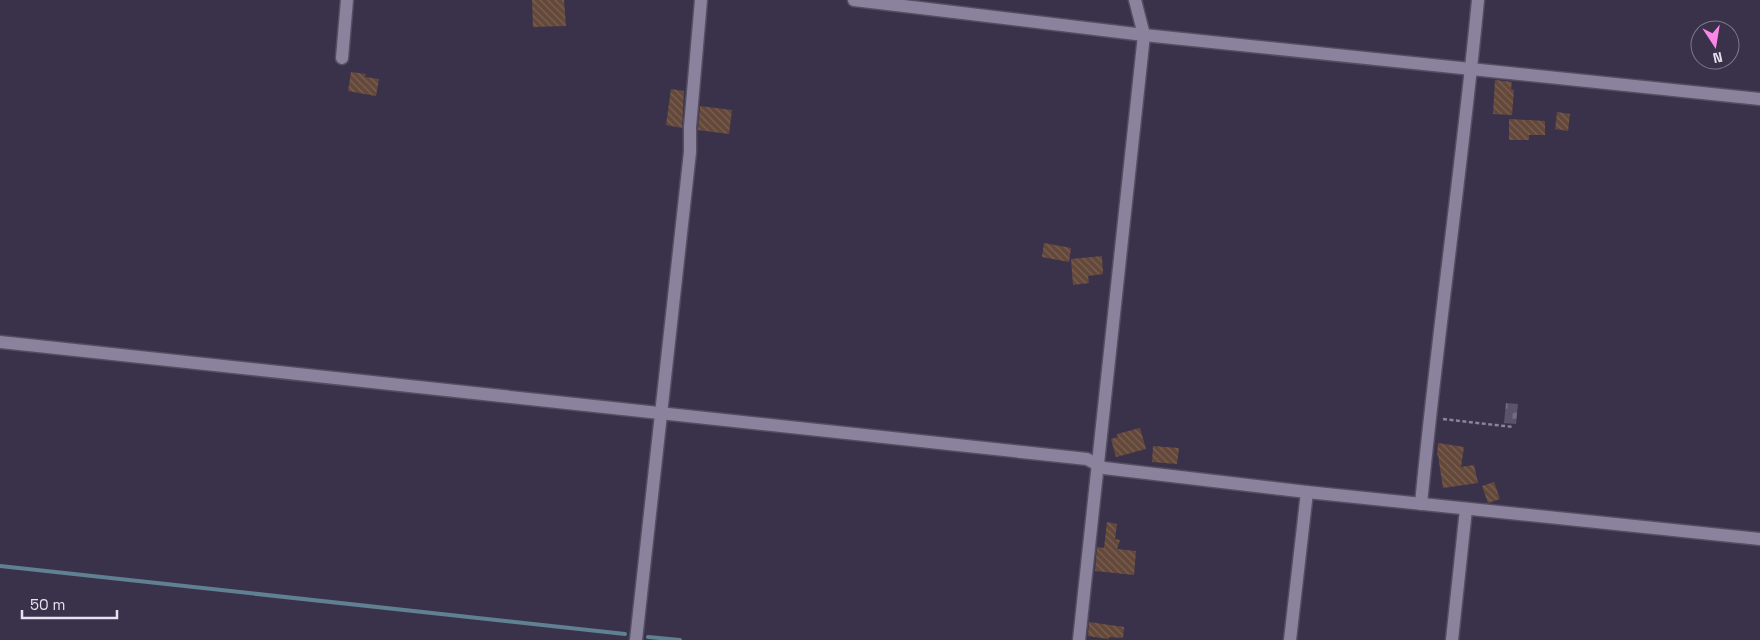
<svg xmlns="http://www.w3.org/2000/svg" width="1760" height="640" viewBox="0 0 1760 640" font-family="'Space Grotesk',sans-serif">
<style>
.cemetery{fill:url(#cemetery-stones)}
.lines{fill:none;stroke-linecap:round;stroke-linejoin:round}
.stream{stroke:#608192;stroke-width:4}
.building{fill:url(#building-back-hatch)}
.minor-casing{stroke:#554e62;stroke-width:15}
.path{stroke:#8a8497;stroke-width:2.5;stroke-dasharray:4 2.5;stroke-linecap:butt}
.minor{stroke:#8b829e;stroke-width:12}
</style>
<defs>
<pattern id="cemetery-stones" width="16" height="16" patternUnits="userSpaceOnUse" patternTransform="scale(1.25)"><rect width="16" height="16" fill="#5a536b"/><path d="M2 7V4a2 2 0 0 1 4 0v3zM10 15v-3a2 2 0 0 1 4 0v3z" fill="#726b81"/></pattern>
<pattern id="building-back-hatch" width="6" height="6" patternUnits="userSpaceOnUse" patternTransform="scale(1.25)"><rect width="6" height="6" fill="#644839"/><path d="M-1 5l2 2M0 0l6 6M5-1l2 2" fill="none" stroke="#7a6256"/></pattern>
</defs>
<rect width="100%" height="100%" fill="#3a324a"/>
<path class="cemetery" d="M1506,403l12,1 -2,20 -12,-1z"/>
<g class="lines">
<g class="stream">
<path d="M0,566l625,68"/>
<path d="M648,637l32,3"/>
</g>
</g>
<g class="building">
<path d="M532,0h32l2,26 -33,1z"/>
<path d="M351,72l15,2 -1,3 14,2 -3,17 -28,-5z"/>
<path d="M1495,80l17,2 -1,7 3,1 -2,25 -19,-1z"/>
<path d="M671,89l13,2 -2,37 -16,-3z"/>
<path d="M700,106l32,4 -3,24 -31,-4z"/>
<path d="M1557,112l13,2 -2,17 -13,-2z"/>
<path d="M1509,119l36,2v14h-16v5h-20z"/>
<path d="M1044,243l27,5 -2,14 -27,-5z"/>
<path d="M1102,256l1,18 -15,2 1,7 -16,2 -2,-26z"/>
<path d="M1140,428l6,21 -30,8 -5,-18 7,-2 -1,-3z"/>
<path d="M1438,443l26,4 -3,20 13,-2 4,18 -35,5 -5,-33h-1z"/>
<path d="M1153,446l26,2 -2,16 -25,-2z"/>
<path d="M1494,482l6,17 -12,4 -6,-17z"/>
<path d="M1107,522l10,2 -2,15 5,1 -3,9 19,2 -2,24 -39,-4 2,-24 7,1z"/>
<path d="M1089,622l35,5 -1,11 -14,-1v2l-21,-3z"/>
</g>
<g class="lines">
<defs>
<g id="minor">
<path d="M854,0l290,35 616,64"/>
<path d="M342,58l5,-58"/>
<path d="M0,342l1087,117 17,9 203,24 453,47"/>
<path d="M1421,504c16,-168 41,-336 57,-504"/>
<path d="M636,640l54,-488v-25l11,-127"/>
<path d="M1079,640l65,-605 -9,-35"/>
<path d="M1290,640l17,-148"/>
<path d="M1452,640l14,-131"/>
</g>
</defs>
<use href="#minor" class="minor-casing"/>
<path class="path" d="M1443,419l70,8"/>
<use href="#minor" class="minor"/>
</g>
<g transform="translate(1715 45) rotate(168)"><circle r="24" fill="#3a324a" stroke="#7f788d"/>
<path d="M0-4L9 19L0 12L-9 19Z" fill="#fa87e7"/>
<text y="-8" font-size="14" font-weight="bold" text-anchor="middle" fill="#e6e2f1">N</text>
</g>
<path d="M22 610v8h95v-8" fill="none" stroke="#e6e2f1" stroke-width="2.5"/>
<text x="30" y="610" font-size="15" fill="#e6e2f1" stroke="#3a324a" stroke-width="4" paint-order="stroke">50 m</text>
</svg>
